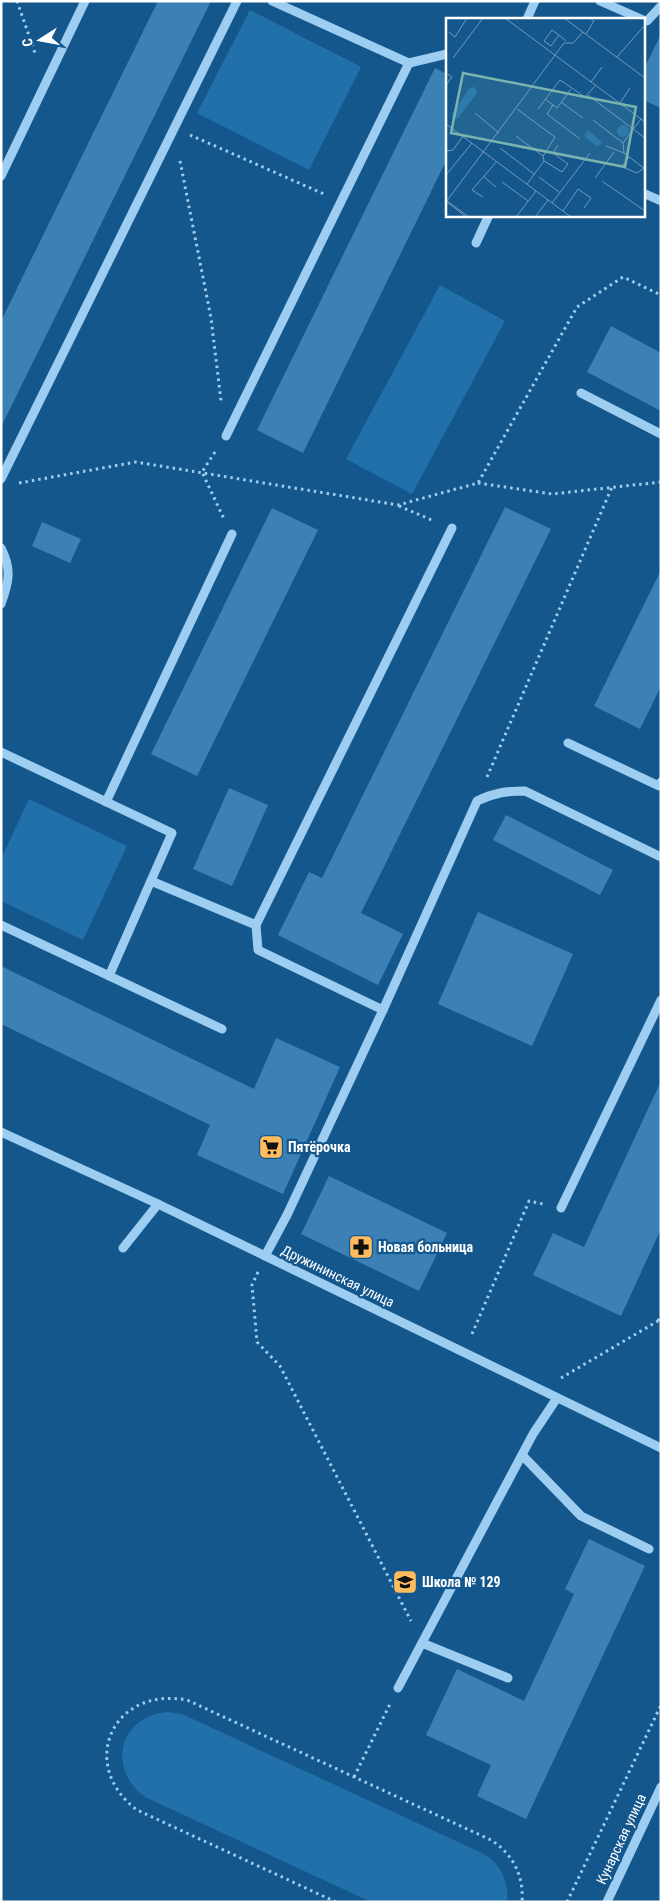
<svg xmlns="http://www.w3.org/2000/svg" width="662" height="1903" viewBox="0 0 662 1903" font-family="'Roboto Condensed',sans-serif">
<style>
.green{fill:#2270aa}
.building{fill:#3c81b6}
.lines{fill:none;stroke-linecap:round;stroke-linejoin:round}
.path{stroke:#9dcdf1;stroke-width:3;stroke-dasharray:2.5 4;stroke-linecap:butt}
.minor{stroke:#9dcdf1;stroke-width:9}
.labels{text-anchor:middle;stroke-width:4.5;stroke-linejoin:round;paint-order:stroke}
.poi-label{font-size:14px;font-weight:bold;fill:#fff;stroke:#14578d;text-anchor:start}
.street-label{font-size:14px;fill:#fff;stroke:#14578d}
.inset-road{fill:none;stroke:#729abb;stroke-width:1}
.view{fill:#7bb4af;fill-opacity:0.15;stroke:#7bb4af;stroke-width:2.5}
.inset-edge{fill:none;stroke:#fff;stroke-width:2.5}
</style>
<rect width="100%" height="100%" fill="#14578d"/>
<g class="green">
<path d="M250,10l111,57 -52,103 -112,-57z"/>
<path d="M440,285l65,36 -93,173 -66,-35z"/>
<path d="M29,799l98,47 -44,94 -82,-39v-42z"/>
<path d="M167,1712l15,2 302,140c17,10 25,28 23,48h-136l-226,-105c-38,-28 -27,-80 22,-85z"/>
</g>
<g class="building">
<path d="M158,1h53l-210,426v-106z"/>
<path d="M661,34v74l-18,-8v-29z"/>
<path d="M435,68l12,6v85l-144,294 -46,-23z"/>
<path d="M611,326l50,27v58l-74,-39z"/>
<path d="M505,507l46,22 -190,384 42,21 -25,51 -100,-50 31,-63 13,6z"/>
<path d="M272,508l46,22 -121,246 -46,-22z"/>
<path d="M42,522l39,17 -11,24 -38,-17z"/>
<path d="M661,570v116l-21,43 -46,-23z"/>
<path d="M229,788l39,17 -36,81 -39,-17z"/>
<path d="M506,815l107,55 -13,25 -107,-55z"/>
<path d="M478,912l95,42 -41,92 -94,-42z"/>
<path d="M1,966l253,123 22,-51 64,29 -57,127 -86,-39 13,-30 -209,-101z"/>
<path d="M661,1081v148l-40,87 -88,-41 20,-42 31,14z"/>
<path d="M329,1176l118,57 -28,58 -118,-57z"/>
<path d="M589,1539l56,27 -119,253 -49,-23 14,-31 -65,-30 31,-66 67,32 50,-107 -9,-5z"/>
</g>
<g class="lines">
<g class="path">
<path d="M17,1l18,52"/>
<path d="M190,135l134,59"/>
<path d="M180,161l31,157 10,83"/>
<path d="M215,452l-13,20 22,47"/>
<path d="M19,483l117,-21 262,43 80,-22 99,-176 46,-30 38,18"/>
<path d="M478,483l74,11 109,-12"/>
<path d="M399,506l35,15"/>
<path d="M487,777l125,-290"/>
<path d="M258,1272l-6,13 5,57 23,24 131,255"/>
<path d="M658,1321l3,-6"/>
<path d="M472,1334l57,-133 14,3"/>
<path d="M561,1378l97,-57 3,1"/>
<path d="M354,1777l36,-73"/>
<path d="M336,1902l-199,-92c-59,-44 -26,-124 50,-110l304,140c22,14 33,36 31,62"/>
<path d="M567,1902l94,-197"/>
</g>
<g class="minor">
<path d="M272,1l137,62 38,-9"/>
<path d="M600,1l41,18"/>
<path d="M527,19l8,-18"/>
<path d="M643,20l4,1 14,-15"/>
<path d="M1,176l84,-175"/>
<path d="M643,193l18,8"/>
<path d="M476,243l13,-28"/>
<path d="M581,393l80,41"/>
<path d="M226,436l183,-373"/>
<path d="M1,479l236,-478"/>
<path d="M1,548c11,21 8,34 0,56"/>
<path d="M568,743l91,43 2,-4"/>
<path d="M1,752l171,81 -63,143"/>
<path d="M106,802l126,-268"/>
<path d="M151,881l105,44 196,-397"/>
<path d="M1,925l221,104"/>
<path d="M256,925l2,25 125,60"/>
<path d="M1,1132l157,72 503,244"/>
<path d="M561,1208l100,-208"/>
<path d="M123,1248l35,-44"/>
<path d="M265,1256l22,-41 96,-205 94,-209c16,-8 30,-10 48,-10l136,66"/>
<path d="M522,1455l59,61 68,33"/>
<path d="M422,1643l86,35"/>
<path d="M398,1688l135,-254 24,-36"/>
<path d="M607,1902l54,-115"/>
</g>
</g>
<defs>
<symbol id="supermarket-square" viewBox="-11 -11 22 22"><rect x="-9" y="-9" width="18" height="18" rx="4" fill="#ffbc5c" stroke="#14578d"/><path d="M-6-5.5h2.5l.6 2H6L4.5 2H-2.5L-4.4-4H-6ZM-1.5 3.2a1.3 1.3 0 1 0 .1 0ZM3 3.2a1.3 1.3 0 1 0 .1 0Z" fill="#111"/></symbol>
<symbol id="pharmacy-square" viewBox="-11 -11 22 22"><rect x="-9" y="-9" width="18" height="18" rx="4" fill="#ffbc5c" stroke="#14578d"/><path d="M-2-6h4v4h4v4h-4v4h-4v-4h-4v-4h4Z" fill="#111"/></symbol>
<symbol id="school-square" viewBox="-11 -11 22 22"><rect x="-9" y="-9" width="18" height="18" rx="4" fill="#ffbc5c" stroke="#14578d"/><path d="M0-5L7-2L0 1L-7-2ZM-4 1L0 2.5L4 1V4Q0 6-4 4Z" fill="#111"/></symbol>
</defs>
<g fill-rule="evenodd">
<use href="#supermarket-square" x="257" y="1133" width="28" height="28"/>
<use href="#pharmacy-square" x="347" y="1233" width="28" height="28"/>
<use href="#school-square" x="391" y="1568" width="28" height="28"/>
</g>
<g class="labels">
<g class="poi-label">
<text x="288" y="1152">Пятёрочка</text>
<text x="378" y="1252">Новая больница</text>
<text x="422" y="1587">Школа № 129</text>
</g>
<g class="street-label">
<text transform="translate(338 1276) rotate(26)" y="5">Дружининская улица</text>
<text transform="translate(621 1839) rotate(-65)" y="5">Кунарская улица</text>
</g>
</g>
<g transform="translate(446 18)">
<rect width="199" height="199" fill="#14578d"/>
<path d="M29,69l2,6 -19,25 -6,1v-6l18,-25zM171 113a6 6 0 1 1 12 0a6 6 0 1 1-12 0ZM142,112l14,12 -4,5 -14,-11z" fill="#2270aa"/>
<path class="inset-road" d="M59,0l140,104M118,0l81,60M3,14l6,5 12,-19M140,16l8,-13 -4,-3M113,17l-8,11 -7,-5 8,-11 7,5 7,6M171,39l28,-32M7,40l30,-40M0,55l6,4 -6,8M145,64l11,-15M142,77l57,43M99,81l12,9 14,-19M115,84l22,16M174,85l10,-15M107,87l-6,9 33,25M71,91l38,28 -12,19 1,5 -17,23M92,91l22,-29 25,17 11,-12M29,95l24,20M195,101l-18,24 1,10 21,16M147,102l30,23M0,106l125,93M70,118l27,20M160,128l18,7M54,130l34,26M0,133l7,-1 10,-14M183,139l-6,8 2,3 12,5 7,-5M98,143l18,11 6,-8 -15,-11 5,-8M0,157l26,-32M37,158l13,11M93,159l20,15M149,160l19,-26M156,163l43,30M56,164l26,19M37,179l-11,-7 25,-29M0,183l20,16M1,183l22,16M0,184l118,-159h9l10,-11M106,185l38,-50M117,193l15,-22 13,9 -7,10M70,199l20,-26M89,199l13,-17"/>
<path class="view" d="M17,55l173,34 -11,60 -174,-34z"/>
<rect width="199" height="199" class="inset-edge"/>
</g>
<rect width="662" height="1903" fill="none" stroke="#ffffff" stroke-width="5"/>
<g transform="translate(40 40) rotate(259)" stroke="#14578d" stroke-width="4" paint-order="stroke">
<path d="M0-4L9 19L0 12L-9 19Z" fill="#ffffff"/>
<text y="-8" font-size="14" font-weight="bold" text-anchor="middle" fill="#ffffff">С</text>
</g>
</svg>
